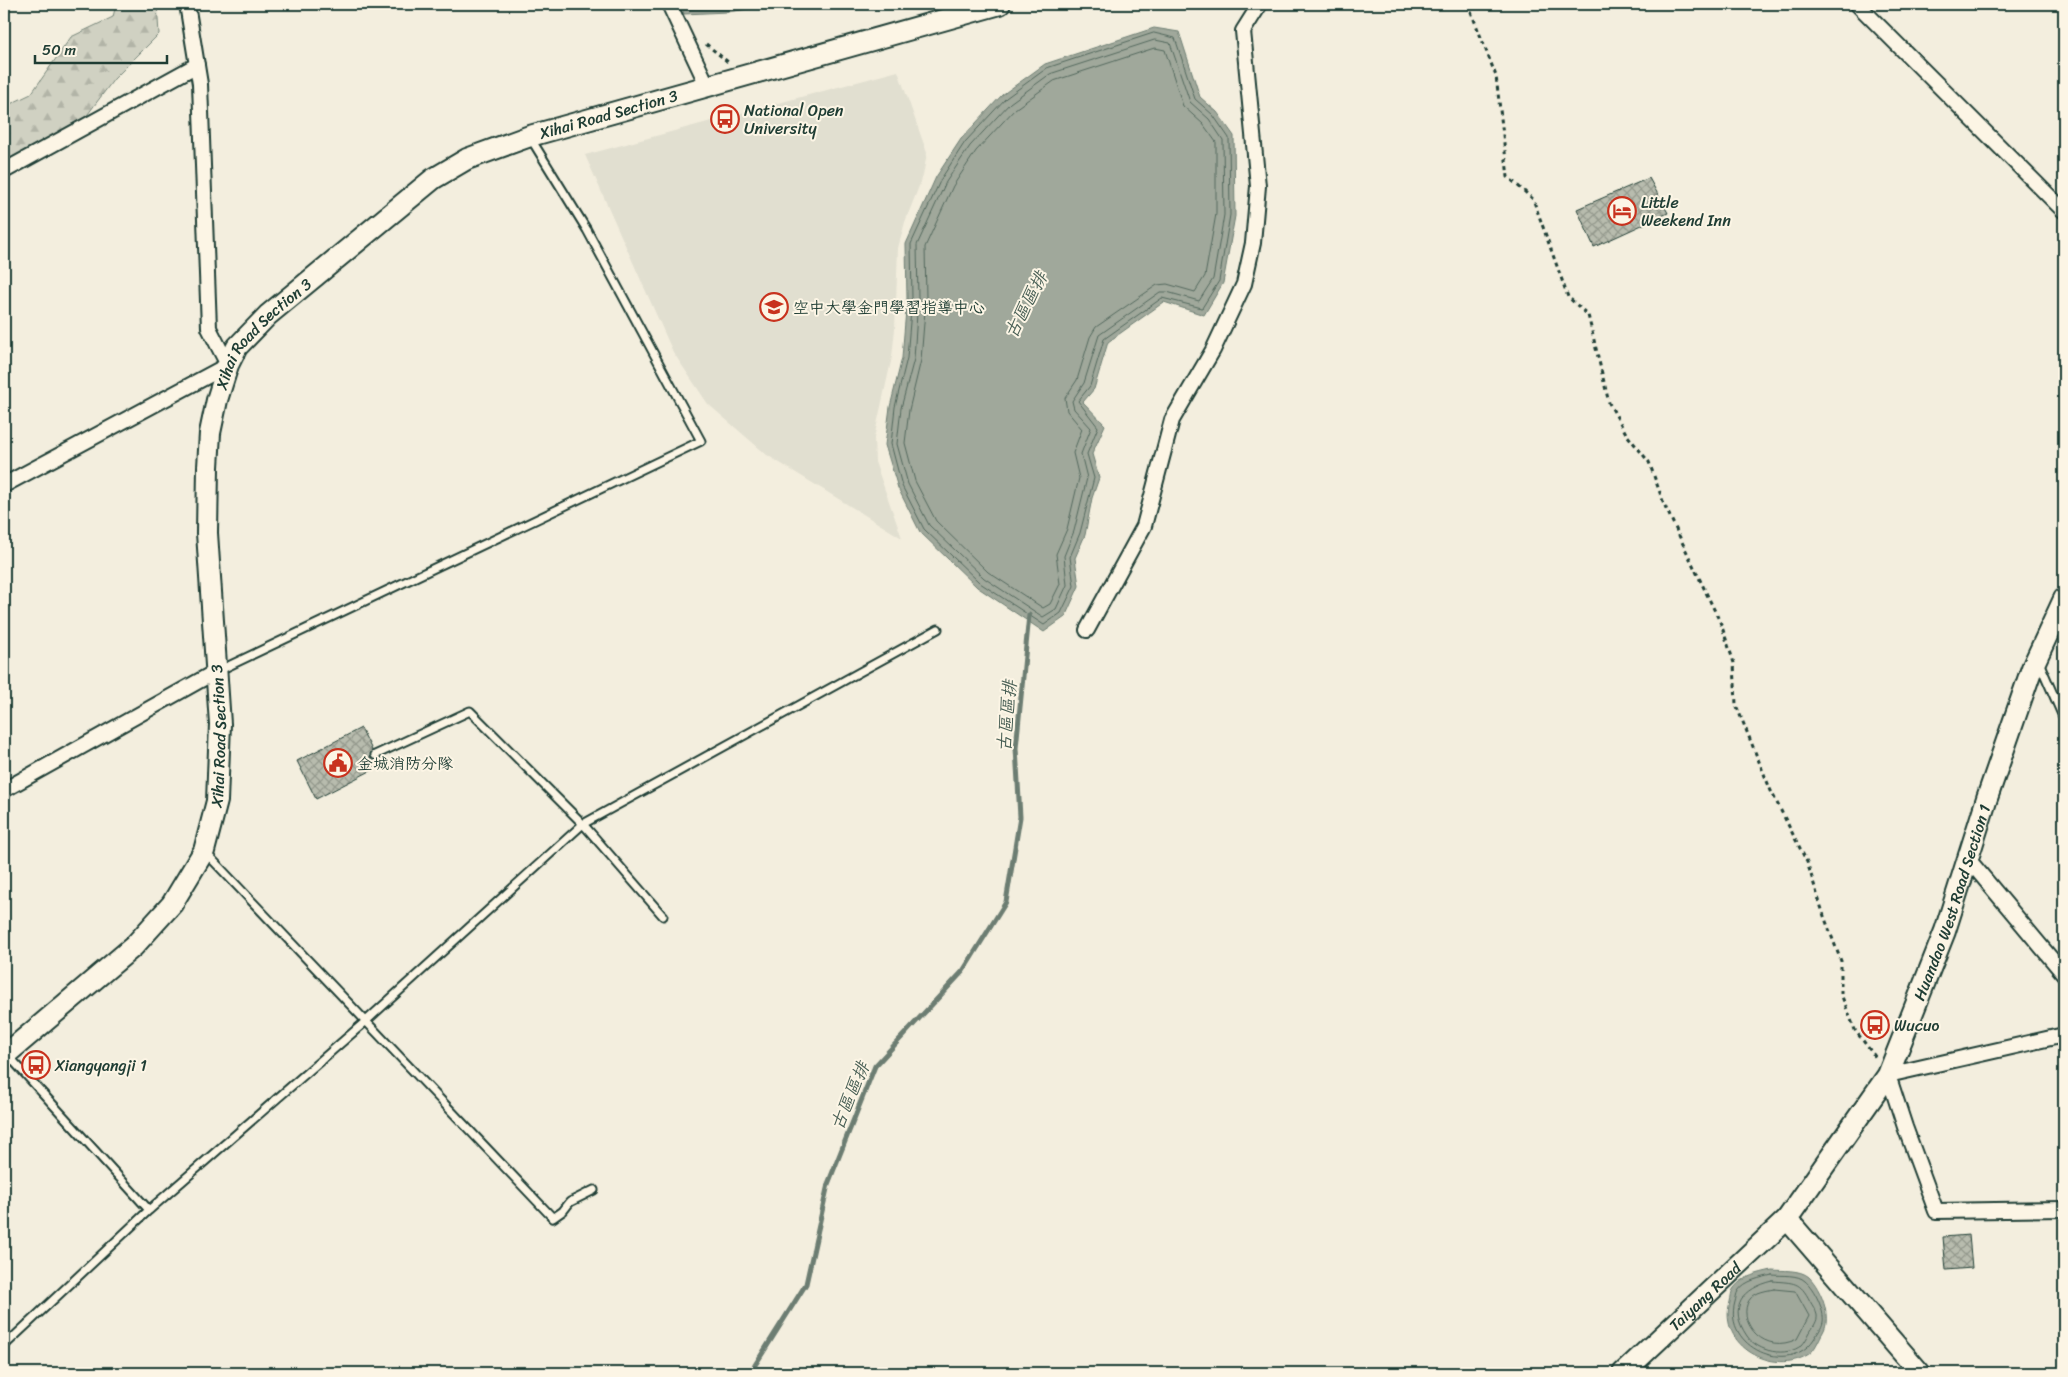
<svg xmlns="http://www.w3.org/2000/svg" width="2068" height="1377" viewBox="0 0 2068 1377" font-family="Sriracha,'LXGW WenKai TC',sans-serif">
<style>
.built{fill:#e1dfd0}
.forest{fill:url(#forest-firs);stroke:#78877b}
.water{fill:#a0a89b;stroke:#6c7d72}
.lines{fill:none;stroke-linecap:round;stroke-linejoin:round}
.shore{stroke:#53685d;stroke-width:1}
.stream{stroke:#6c7d72;stroke-width:5}
.building{fill:url(#building-cross-hatch);stroke:#1f3d34}
.service-casing{stroke:#1f3d34;stroke-width:11}
.minor-casing{stroke:#1f3d34;stroke-width:18}
.secondary-casing{stroke:#1f3d34;stroke-width:24}
.path{stroke:#1f3d34;stroke-width:3;stroke-dasharray:4 4;stroke-linecap:butt}
.service{stroke:#fcf5e5;stroke-width:7}
.minor{stroke:#fcf5e5;stroke-width:14}
.secondary{stroke:#fcf5e5;stroke-width:20}
.labels{text-anchor:middle;stroke-width:4;stroke-linejoin:round;paint-order:stroke}
.poi-label{font-size:16px;fill:#1f3d34;stroke:#fcf5e5;text-anchor:start}
.street-label{font-size:16px;fill:#1f3d34;stroke:#fcf5e5}
.water-label{font-size:18px;font-style:italic;fill:#465d53;stroke:#fcf5e5}
</style>
<defs>
<pattern id="forest-firs" width="22" height="20" patternUnits="userSpaceOnUse" patternTransform="scale(1.25)"><rect width="22" height="20" fill="#d0d1c2"/><path d="M5 1l3.5 6h-7zM16 11l3.5 6h-7z" fill="#b2b4a7"/></pattern>
<pattern id="building-cross-hatch" width="8" height="8" patternUnits="userSpaceOnUse" patternTransform="scale(1.25)"><rect width="8" height="8" fill="#b8bcae"/><path d="M0 0l8 8M0 8l8-8" fill="none" stroke="#959a8e"/></pattern>
</defs>
<rect width="100%" height="100%" fill="#f3eede"/>
<filter id="ink" filterUnits="userSpaceOnUse"><feTurbulence type="fractalNoise" baseFrequency=".02" numOctaves="2"/><feDisplacementMap in="SourceGraphic" scale="10" xChannelSelector="R" yChannelSelector="G"/><feConvolveMatrix kernelMatrix="1 2 1 2 8 2 1 2 1" color-interpolation-filters="sRGB"/></filter>
<g filter="url(#ink)">
<path class="built" d="M898,71l29,82 -4,23 -18,46 -7,26 -3,81 -3,28 -18,81 1,24 27,76 -135,-83 -59,-51 -35,-52 -88,-197z"/>
<path class="forest" d="M116,4h41l2,30 -45,45 -32,43 -78,41v-56l27,-13 40,-57 42,-20z"/>
<g class="water">
<path d="M681,4h104l-58,8 -43,2z"/>
<path d="M1154,28l25,4 21,65 17,15 17,24 1,80 -12,67 -19,32 -40,-13 -56,40 -14,47 -11,13 22,23 -13,29 7,24 -7,20 -7,37 -10,23 4,28 -14,31 -21,15 -67,-45 -57,-55 -22,-44 -13,-43 5,-38 12,-49 5,-60 -1,-54 30,-67 25,-38 41,-44 43,-31z"/>
<path d="M1772,1270c10,1 28,-1 37,7 12,12 23,40 14,55 -4,7 -8,18 -14,22 -36,23 -92,-9 -79,-52 1,-4 1,-11 4,-14 9,-12 25,-15 38,-18z"/>
</g>
<g class="lines">
<g class="shore">
<path d="M687,4l3,5 61,-5"/>
<path d="M1154,33l21,5 20,61 18,16 16,23 1,77 -11,66 -17,27 -40,-10 -58,41 -14,47 -12,15 20,26 -11,27 7,24 -14,55 -10,24 4,29 -13,27 -17,12 -64,-42 -56,-54 -22,-43 -11,-42 4,-37 12,-49 5,-60 -1,-54 30,-65 24,-37 41,-44 41,-30z"/>
<path d="M1155,40l15,3 20,59 19,17 14,21 1,75 -11,64 -14,22 -32,-9h-7l-61,43 -15,48 -12,18 2,8 17,19 -10,26 6,24 -13,53 -10,25 3,29 -11,24 -13,8 -59,-39 -55,-53 -21,-41 -11,-40 4,-36 13,-49 4,-61 -1,-53 29,-63 24,-36 40,-43 40,-29z"/>
<path d="M1155,48l10,2 18,56 20,18 13,18v72l-11,62 -10,16 -28,-8 -10,1 -61,42 -6,10 -13,43 -12,18 2,13 15,18 -9,24 6,25 -12,51 -11,25 4,30 -10,20 -7,4 -55,-36 -52,-51 -21,-40 -10,-38 4,-33 12,-50 5,-62 -1,-51 28,-61 23,-35 39,-42 39,-28z"/>
<path d="M1772,1275c10,1 26,-1 33,6 9,7 20,30 18,41 -1,6 -6,12 -9,17 -25,38 -92,8 -79,-37 1,-3 1,-8 3,-11 7,-11 23,-13 34,-16z"/>
<path d="M1773,1281c21,2 27,0 37,20 2,4 6,9 7,14 1,6 -4,12 -7,17 -2,4 -5,10 -8,13 -16,13 -44,7 -55,-9 -20,-29 -4,-48 26,-55z"/>
<path d="M1774,1289l21,2 14,25 -12,23c-41,20 -68,-33 -39,-46 5,-2 11,-3 16,-4z"/>
</g>
<path class="stream" d="M750,1373l56,-89 22,-100 47,-118 88,-95 43,-69 14,-85 -4,-69 13,-133"/>
</g>
<g class="building">
<path d="M1649,178l19,35 -74,34 -17,-38z"/>
<path d="M361,728l11,22 -2,8 7,2 3,6 -64,33 -19,-38z"/>
<path d="M1969,1235l3,33 -26,2 -3,-33z"/>
</g>
<g class="lines">
<defs>
<g id="service">
<path d="M2039,662l25,57"/>
<path d="M218,671l483,-230 -114,-211 -56,-91"/>
<path d="M375,755l95,-44 113,113 80,92"/>
<path d="M206,853l347,365 10,-7 7,-9 24,-12"/>
<path d="M7,1054l142,156"/>
<path d="M4,1346l145,-136 216,-188 218,-198 355,-195"/>
</g>
<g id="minor">
<path d="M669,4l39,83"/>
<path d="M1857,4l207,207"/>
<path d="M4,171l193,-106"/>
<path d="M4,485l224,-120 -19,-37 -9,-244 -13,-80"/>
<path d="M1087,630l57,-104 28,-106 41,-70 31,-66 9,-41 5,-57 -15,-155 17,-27"/>
<path d="M4,790l211,-118"/>
<path d="M1968,859l96,115"/>
<path d="M2064,1035l-176,40 17,52 31,84 128,-2"/>
</g>
<g id="secondary">
<path id="s1" d="M4,1056l130,-110 38,-42 32,-53 13,-50 3,-77 -13,-191 1,-66 2,-34 7,-33 11,-35 9,-18 31,-32 165,-136 34,-20 63,-23 470,-132"/>
<path d="M1787,1219l133,154"/>
<path id="s2" d="M1623,1373l164,-154 101,-144 57,-144 42,-133 45,-130 32,-69"/>
</g>
</defs>
<use href="#service" class="service-casing"/>
<use href="#minor" class="minor-casing"/>
<use href="#secondary" class="secondary-casing"/>
<g class="path">
<path d="M1468,4l28,72 12,101 25,22 35,98 20,18 21,88 18,32 22,27 15,42 57,120 13,39 2,42 35,86 36,71 17,54 17,45v33l14,36 21,28"/>
<path d="M706,44l22,18"/>
</g>
<use href="#service" class="service"/>
<use href="#minor" class="minor"/>
<use href="#secondary" class="secondary"/>
</g>
</g>
<defs>
<symbol id="bus-ring" viewBox="-11 -11 22 22"><circle r="9.5" fill="#fcf5e5" stroke="#c8321e" stroke-width="1.5"/><path d="M-5-6H5V4H4V6H2V4H-2V6H-4V4H-5ZM-3.5-4V0h7V-4ZM-3.5 1.2v1.5H-2V1.2ZM2 1.2v1.5H3.5V1.2Z" fill="#c8321e"/></symbol>
<symbol id="hotel-ring" viewBox="-11 -11 22 22"><circle r="9.5" fill="#fcf5e5" stroke="#c8321e" stroke-width="1.5"/><path d="M-6-4.5h1.5V1H6V5H4.5V3h-9V5H-6ZM-4 0a1.8 1.8 0 1 1 3.6 0ZM.5 0V-2.5h3Q6-2.5 6 0Z" fill="#c8321e"/></symbol>
<symbol id="university-ring" viewBox="-11 -11 22 22"><circle r="9.5" fill="#fcf5e5" stroke="#c8321e" stroke-width="1.5"/><path d="M0-5L7-2L0 1L-7-2ZM-4 1L0 2.5L4 1V4Q0 6-4 4Z" fill="#c8321e"/></symbol>
<symbol id="civic-ring" viewBox="-11 -11 22 22"><circle r="9.5" fill="#fcf5e5" stroke="#c8321e" stroke-width="1.5"/><path d="M-.6-6.5H3V-4.5H.6V-3L4-1V1h2V6H-6V1h2V-1L-.6-3ZM-1.2 2.5V6h2.4V2.5Z" fill="#c8321e"/></symbol>
</defs>
<g fill-rule="evenodd">
<use href="#bus-ring" x="709" y="103" width="32" height="32"/>
<use href="#hotel-ring" x="1606" y="195" width="32" height="32"/>
<use href="#university-ring" x="758" y="291" width="32" height="32"/>
<use href="#civic-ring" x="322" y="747" width="32" height="32"/>
<use href="#bus-ring" x="1859" y="1009" width="32" height="32"/>
<use href="#bus-ring" x="20" y="1049" width="32" height="32"/>
</g>
<g class="labels">
<g class="poi-label">
<text x="744" y="116">National Open<tspan x="744" dy="18">University</tspan></text>
<text x="1641" y="208">Little<tspan x="1641" dy="18">Weekend Inn</tspan></text>
<text x="793" y="313">空中大學金門學習指導中心</text>
<text x="357" y="769">金城消防分隊</text>
<text x="1894" y="1031">Wucuo</text>
<text x="55" y="1071">Xiangyangji 1</text>
</g>
<g class="street-label">
<text dy="6" stroke="none"><textPath href="#s1" startOffset="1246">Xihai Road Section 3</textPath></text>
<text dy="6" stroke="none"><textPath href="#s1" startOffset="826">Xihai Road Section 3</textPath></text>
<text dy="6" stroke="none"><textPath href="#s1" startOffset="406">Xihai Road Section 3</textPath></text>
<text dy="6" stroke="none"><textPath href="#s2" startOffset="585">Huandao West Road Section 1</textPath></text>
<text dy="6" stroke="none"><textPath href="#s2" startOffset="112">Taiyang Road</textPath></text>
</g>
<g class="water-label">
<text transform="translate(1026 305) rotate(-63)" y="6">古區區排</text>
<text transform="translate(1007 716) rotate(-85)" y="6">古區區排</text>
<text transform="translate(850 1096) rotate(-67)" y="6">古區區排</text>
</g>
</g>
<rect width="2068" height="1377" fill="none" stroke="#fcf5e5" stroke-width="20"/>
<rect x="10" y="10" width="2048" height="1357" fill="none" stroke="#1f3d34" stroke-width="2" filter="url(#ink)"/>
<path d="M35 55v8h132v-8" fill="none" stroke="#1f3d34" stroke-width="2.5"/>
<text x="42" y="55" font-size="15" fill="#1f3d34" stroke="#fcf5e5" stroke-width="4" paint-order="stroke">50 m</text>
</svg>
